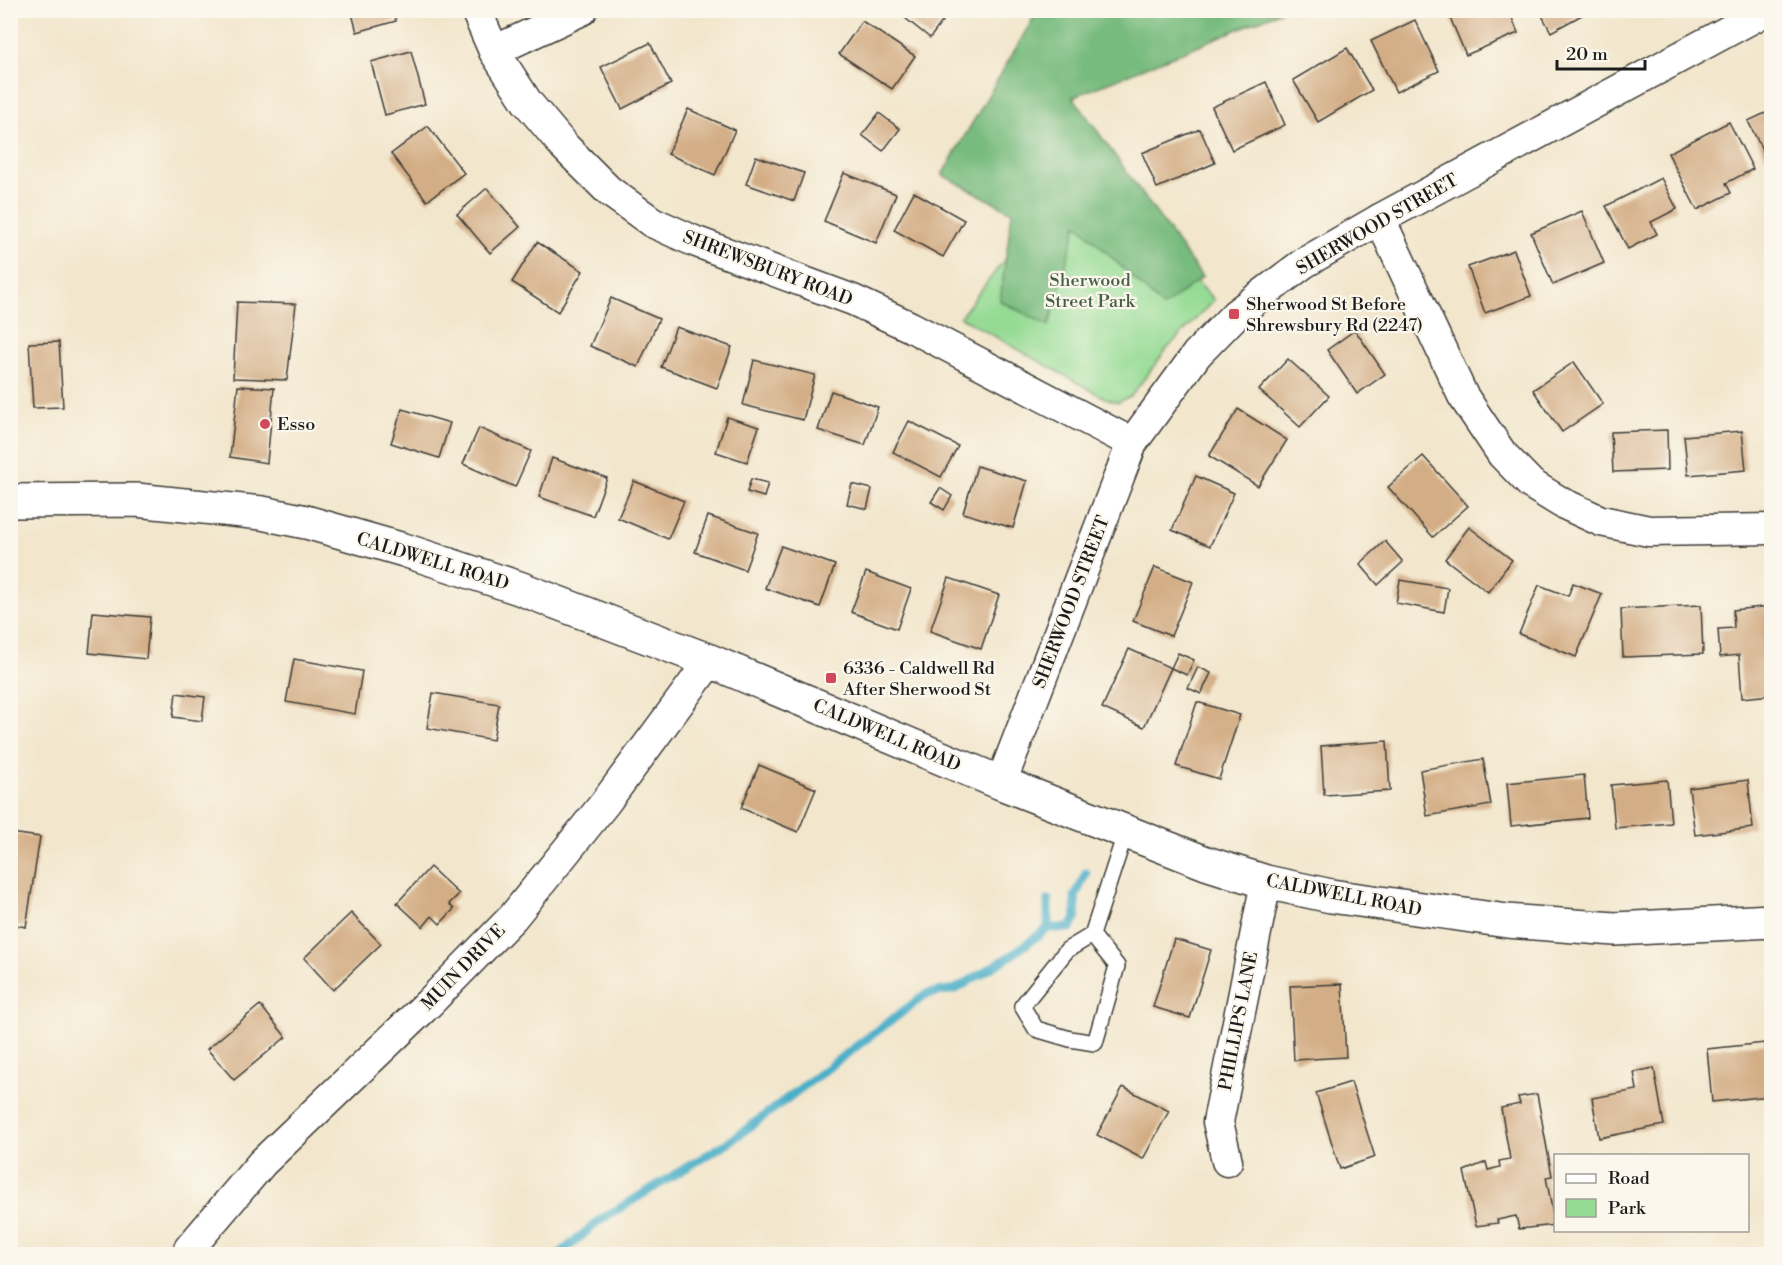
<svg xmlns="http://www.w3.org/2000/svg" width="1782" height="1265" viewBox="0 0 1782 1265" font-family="'Libre Bodoni',serif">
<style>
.green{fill:#95db94;stroke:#587c58;stroke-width:1.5}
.forest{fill:#78bb7e;stroke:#4a6c4d;stroke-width:1.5}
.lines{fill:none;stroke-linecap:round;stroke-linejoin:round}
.stream{stroke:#49afc8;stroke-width:9}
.building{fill:#d3ad85}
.service-casing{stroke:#3c3a36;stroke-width:18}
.minor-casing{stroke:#3c3a36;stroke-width:33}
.tertiary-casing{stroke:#3c3a36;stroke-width:36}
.service{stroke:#fff;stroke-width:15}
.minor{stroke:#fff;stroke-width:30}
.tertiary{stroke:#fff;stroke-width:33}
.poi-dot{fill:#d1495b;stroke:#fbf7ec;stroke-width:2}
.labels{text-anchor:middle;stroke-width:4.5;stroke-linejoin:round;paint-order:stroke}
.street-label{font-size:18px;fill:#1c1c1c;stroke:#fbf7ec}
.park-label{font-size:18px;fill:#465f46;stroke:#fbf7ec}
.poi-label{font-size:18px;fill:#1c1c1c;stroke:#fbf7ec;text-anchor:start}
</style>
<rect width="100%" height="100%" fill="#fbf7ec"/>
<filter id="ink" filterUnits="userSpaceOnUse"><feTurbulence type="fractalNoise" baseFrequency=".0167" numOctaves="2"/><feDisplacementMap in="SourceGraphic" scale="12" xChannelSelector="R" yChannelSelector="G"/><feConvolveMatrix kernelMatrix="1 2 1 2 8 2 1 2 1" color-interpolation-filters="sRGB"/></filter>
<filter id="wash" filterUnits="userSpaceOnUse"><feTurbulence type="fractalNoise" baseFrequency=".008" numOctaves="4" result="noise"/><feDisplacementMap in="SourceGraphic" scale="24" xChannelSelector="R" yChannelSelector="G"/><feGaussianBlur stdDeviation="1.35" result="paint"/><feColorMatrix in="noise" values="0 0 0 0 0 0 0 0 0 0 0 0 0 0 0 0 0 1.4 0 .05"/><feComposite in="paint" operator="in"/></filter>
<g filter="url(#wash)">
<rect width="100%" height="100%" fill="#f2e6cc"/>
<path class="green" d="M1084,158l130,142 -47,49 -36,47 -13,6 -13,-4 -145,-81z"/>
<path class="forest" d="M1038,10l244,1 -209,86 129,180 -39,30 -86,-83 -28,102 -49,-25 12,-89 -70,-37z"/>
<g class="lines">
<g class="stream">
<path d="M1048,928h22l6,-10 -1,-21 11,-24"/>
<path d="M560,1254l40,-34 132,-80 194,-146 30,-5 56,-34 36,-27v-28"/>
</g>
</g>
<g id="blocks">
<g class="building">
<path d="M351,10h42l3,11 -39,11z"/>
<path d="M895,10h56l-21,28z"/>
<path d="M1455,10h54l9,23 -52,22 -18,-42z"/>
<path d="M1539,10h52l-40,22z"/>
<path d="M1415,20l24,51 -43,21 -25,-51z"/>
<path d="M862,21l53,35 -23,33 -53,-35z"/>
<path d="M650,43l21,41 -49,25 -21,-42z"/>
<path d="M1347,48l25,42 -54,32 -25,-42z"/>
<path d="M411,51l14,53 -40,11 -14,-53z"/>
<path d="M1266,82l19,43 -53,25 -20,-43z"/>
<path d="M688,109l47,21 -20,45 -47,-21z"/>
<path d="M1772,110v60l-24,-49z"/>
<path d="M879,113l21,16 -17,22 -21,-16z"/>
<path d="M1729,122l24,47 -27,14 5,10 -34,17 -29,-57z"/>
<path d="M428,126l36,47 -37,28 -36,-47z"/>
<path d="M1200,129l15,34 -58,25 -15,-35z"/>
<path d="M756,156l48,17 -10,28 -48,-17z"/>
<path d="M844,173l52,21 -20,49 -52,-22z"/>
<path d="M1661,178l16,31 -26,13 6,12 -29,15 -22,-43z"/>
<path d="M487,188l33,39 -30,26 -33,-39z"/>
<path d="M914,192l50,28 -21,37 -49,-27z"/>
<path d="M1582,211l22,52 -51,22 -22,-52z"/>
<path d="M537,242l46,29 -25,41 -46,-30z"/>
<path d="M1514,250l17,46 -46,17 -17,-46z"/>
<path d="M611,298l48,21 -21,48 -48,-21z"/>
<path d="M237,302l59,2 -9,76 -54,-2z"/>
<path d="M676,327l56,20 -15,41 -56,-21z"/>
<path d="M1355,330l30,44 -28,20 -30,-44z"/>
<path d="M59,342l4,65 -30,1 -4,-65z"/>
<path d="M1288,359l41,37 -29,31 -41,-37z"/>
<path d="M754,360l61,15 -12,45 -60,-15z"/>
<path d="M1574,362l29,42 -41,28 -29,-42z"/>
<path d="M238,386l36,2 -7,75 -37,-6z"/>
<path d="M831,391l47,16 -13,38 -47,-15z"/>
<path d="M402,409l48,14 -11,35 -48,-15z"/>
<path d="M1238,409l49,31 -29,46 -49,-30z"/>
<path d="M727,417l32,10 -12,35 -31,-10z"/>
<path d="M909,421l49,25 -17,31 -48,-25z"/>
<path d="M479,428l52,23 -16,36 -52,-23z"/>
<path d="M1667,430l1,40 -55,2 -2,-40z"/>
<path d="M1742,431l4,39 -58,5 -4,-39z"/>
<path d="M1423,456l45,50 -35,31 -45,-50z"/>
<path d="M552,458l55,20 -14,38 -54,-19z"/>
<path d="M977,466l50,15 -14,47 -50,-15z"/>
<path d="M1196,476l38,17 -24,53 -38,-16z"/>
<path d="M751,479l17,4 -4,14 -17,-5z"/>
<path d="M634,481l50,20 -16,38 -50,-21z"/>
<path d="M852,484l20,5 -5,20 -20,-5z"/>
<path d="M940,488l12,8 -8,14 -13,-8z"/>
<path d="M708,516l50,17 -13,37 -50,-18z"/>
<path d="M1469,527l43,33 -24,32 -43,-33z"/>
<path d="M1385,541l18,21 -25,23 -18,-21z"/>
<path d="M781,546l54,19 -15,42 -55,-19z"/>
<path d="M1155,567l38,15 -22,54 -38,-15z"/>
<path d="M866,572l45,17 -14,40 -46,-17z"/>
<path d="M949,578l50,17 -18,54 -51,-18z"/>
<path d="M1400,580l48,8 -4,24 -48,-9z"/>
<path d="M1573,583l29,11 -26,63 -57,-23 20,-49 29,11z"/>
<path d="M1701,605l2,49 -80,3 -2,-48z"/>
<path d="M1772,606v89l-30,3 -3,-43 -19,2 -2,-28 16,-1 -1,-18z"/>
<path d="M93,612l57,5 -4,42 -57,-6z"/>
<path d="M1129,649l42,19 -27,59 -42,-19z"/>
<path d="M1178,653l16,7 -7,15 -16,-7z"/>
<path d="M294,659l68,12 -7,43 -69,-12z"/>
<path d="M1198,667l13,6 -10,21 -13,-6z"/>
<path d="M176,693l29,4 -3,24 -29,-4z"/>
<path d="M433,693l66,11 -6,36 -66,-12z"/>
<path d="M1197,702l43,13 -21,64 -43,-13z"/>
<path d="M1387,741l3,50 -66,4 -3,-49z"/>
<path d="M1483,759l8,46 -64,11 -7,-46z"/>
<path d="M759,765l57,24 -18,43 -57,-24z"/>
<path d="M1584,775l4,43 -77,8 -4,-43z"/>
<path d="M1667,780l4,43 -56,5 -4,-43z"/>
<path d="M1748,780l5,48 -58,7 -6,-47z"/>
<path d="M10,833l30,4 -14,90 -16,-3z"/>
<path d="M430,867l29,27 -10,10 5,5 -14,15 -8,-8 -9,11 -26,-24z"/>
<path d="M351,913l30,31 -48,46 -29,-32z"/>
<path d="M1174,939l37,11 -21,68 -37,-11z"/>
<path d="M1342,984l4,73 -52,3 -4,-74z"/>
<path d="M260,1005l26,32 -52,43 -27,-31z"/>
<path d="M1765,1043l5,53 -58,6 -5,-53z"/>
<path d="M1654,1068l10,57 -65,13 -7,-40 45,-8 -3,-18z"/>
<path d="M1351,1082l24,75 -35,12 -24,-76z"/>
<path d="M1123,1087l46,24 -26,48 -46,-24z"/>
<path d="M1537,1094l15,82 -6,1 9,48 -36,4 -3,-13 -19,4 1,3 -22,3 -12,-55 22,-9 2,8 12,-3 -1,-6 11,-2 -9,-51 19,-4 -2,-7z"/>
</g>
</g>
</g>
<g filter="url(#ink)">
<use href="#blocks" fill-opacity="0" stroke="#3c3a36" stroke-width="1.5"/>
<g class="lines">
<defs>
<path id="service" d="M1092,935l25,31 -22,77 -25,-4 -34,-10 -14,-23 45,-56 25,-15 34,-104"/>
<g id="minor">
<path d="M476,10l18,41 33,51 37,44 45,45 43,31 42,19 159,59 58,27 221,116"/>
<path d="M494,51l88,-41"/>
<path d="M1380,219l83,177 39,58 29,30 31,19 39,18 48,10 123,-2"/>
<path d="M1001,783l131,-340 65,-89 39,-40 68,-51 76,-44 387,-209"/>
<path d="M1227,1161l-9,-39 48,-240"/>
<path d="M189,1249l73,-86 166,-159 85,-87 92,-114 105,-142"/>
</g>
<path id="tertiary" d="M10,501l126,-1 126,13 44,9 98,28 115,38 191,73 291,122 205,80 60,19 65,14 176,25 108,8 157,-8"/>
</defs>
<use href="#service" class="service-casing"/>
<use href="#minor" class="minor-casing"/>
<use href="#tertiary" class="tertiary-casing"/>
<use href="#service" class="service"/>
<use href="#minor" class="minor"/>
<use href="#tertiary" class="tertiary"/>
</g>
</g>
<g class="poi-dot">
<rect x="1228" y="308" width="12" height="12" rx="3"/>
<circle cx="265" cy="424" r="6"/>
<rect x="825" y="672" width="12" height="12" rx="3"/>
</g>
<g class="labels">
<g class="street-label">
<text transform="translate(1377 224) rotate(-30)" y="6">SHERWOOD STREET</text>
<text transform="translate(768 268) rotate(21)" y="6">SHREWSBURY ROAD</text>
<text transform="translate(433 561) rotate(17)" y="6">CALDWELL ROAD</text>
<text transform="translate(1071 602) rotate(-69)" y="6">SHERWOOD STREET</text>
<text transform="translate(887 735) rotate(23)" y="6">CALDWELL ROAD</text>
<text transform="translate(1344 895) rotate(11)" y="6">CALDWELL ROAD</text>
<text transform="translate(463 967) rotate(-46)" y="6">MUIN DRIVE</text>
<text transform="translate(1238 1021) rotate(-79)" y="6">PHILLIPS LANE</text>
</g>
<g class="park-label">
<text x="1090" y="286">Sherwood<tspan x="1090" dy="21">Street Park</tspan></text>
</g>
<g class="poi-label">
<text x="1246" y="310">Sherwood St Before<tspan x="1246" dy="21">Shrewsbury Rd (2247)</tspan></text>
<text x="277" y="430">Esso</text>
<text x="843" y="674">6336 - Caldwell Rd<tspan x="843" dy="21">After Sherwood St</tspan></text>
</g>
</g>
<rect width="1782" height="1265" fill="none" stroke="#fbf7ec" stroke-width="36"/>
<rect x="1554" y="1154" width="195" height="78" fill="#fbf7ec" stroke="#a29f99" stroke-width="1.5"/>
<rect x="1566" y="1174" width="30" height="9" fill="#ffffff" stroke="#a29f99" stroke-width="1.5"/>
<text x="1608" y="1184" font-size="18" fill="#1c1c1c">Road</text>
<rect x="1566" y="1199" width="30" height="18" fill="#95db94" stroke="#a29f99" stroke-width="1.5"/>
<text x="1608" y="1214" font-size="18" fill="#1c1c1c">Park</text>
<path d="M1557 60v9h88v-9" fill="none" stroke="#1c1c1c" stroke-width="3"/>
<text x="1566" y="60" font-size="18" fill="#1c1c1c" stroke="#fbf7ec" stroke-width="4.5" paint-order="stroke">20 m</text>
</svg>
